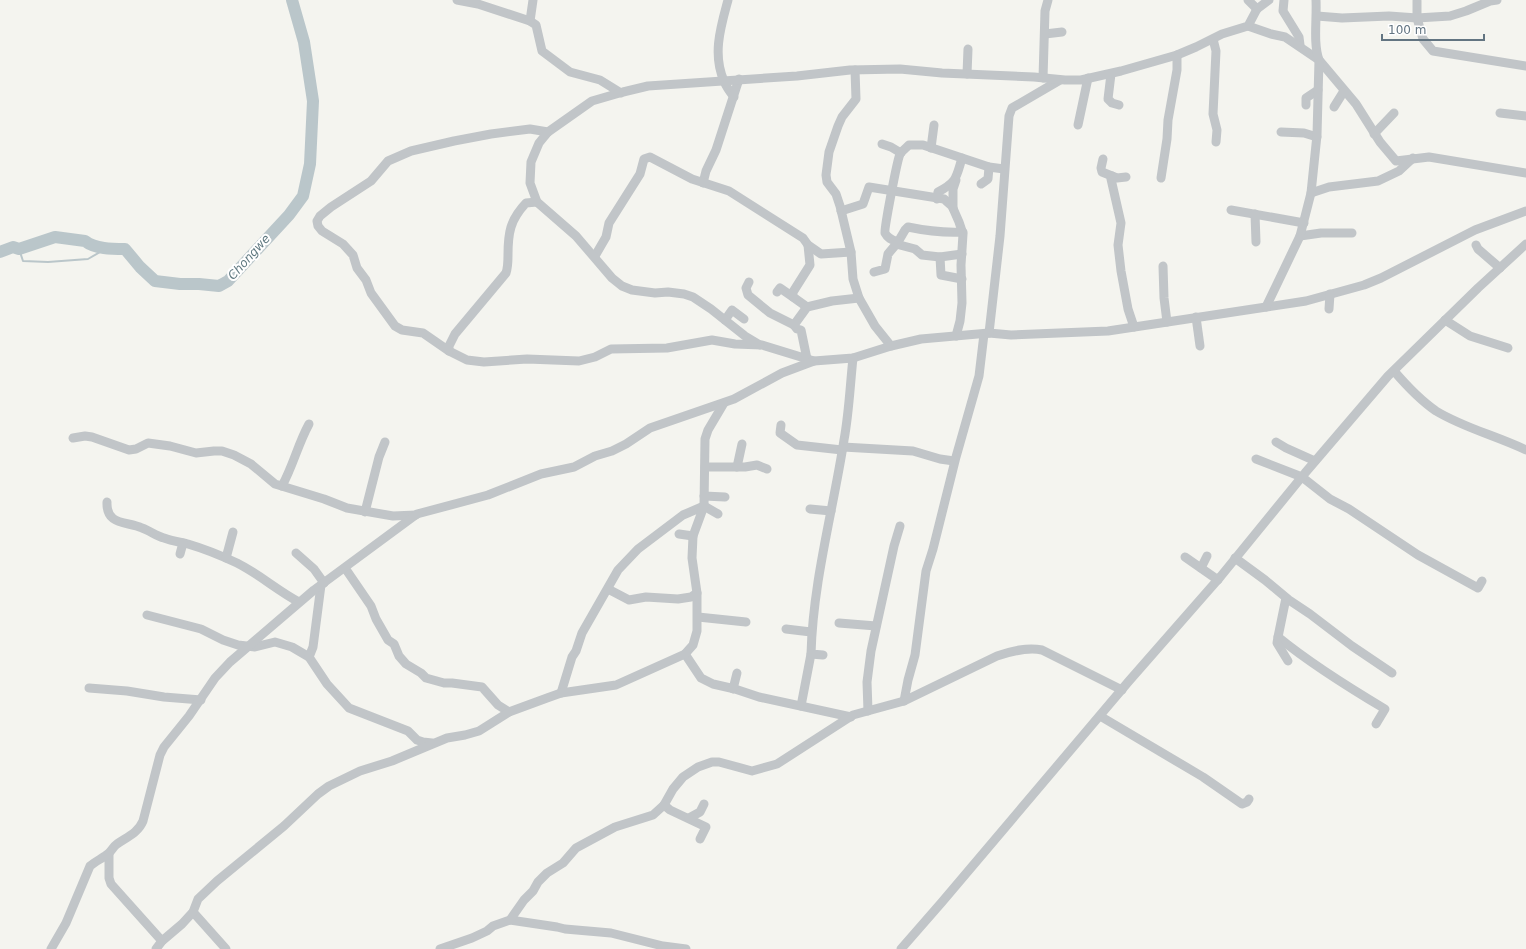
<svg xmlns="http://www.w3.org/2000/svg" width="1526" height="949" viewBox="0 0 1526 949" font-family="'DejaVu Sans',sans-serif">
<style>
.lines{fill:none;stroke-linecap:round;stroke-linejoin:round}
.stream{stroke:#bac6ca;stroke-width:2}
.river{stroke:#bac6ca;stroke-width:12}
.minor{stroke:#c1c5c8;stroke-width:9}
.labels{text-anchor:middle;stroke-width:4;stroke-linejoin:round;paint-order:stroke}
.water-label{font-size:12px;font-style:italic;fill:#5e777f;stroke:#fff}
</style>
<rect width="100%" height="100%" fill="#f4f4ef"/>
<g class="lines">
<path class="stream" d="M19,249l4,12 25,1 40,-3 19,-11"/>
<path class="river" d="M0,252l13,-5 6,2 36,-12 30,4c10,8 27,8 40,8l15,18 15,14 25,3h19l20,2 9,-5 61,-66 14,-19 7,-32 3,-63 -9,-59 -12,-42"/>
<g class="minor">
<path d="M457,0l21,4 52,17 6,4 6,26 28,21 30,8 21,13"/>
<path d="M728,0c-7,26 -16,54 -4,81 2,5 6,11 10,16"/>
<path d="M1248,0l9,9"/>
<path d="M1284,0l-1,11 16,26 1,8"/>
<path d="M1417,1v17l6,21 10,12 93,15"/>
<path d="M1317,16l25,2 47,-2 28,2 33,-2 16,-5 24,-10 7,-1"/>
<path d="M530,21l3,-21"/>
<path d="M1248,26l23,8 14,3 34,23 37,44 24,38 16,19 33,-4 97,16"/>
<path d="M1045,34l17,-2"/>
<path d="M1213,39l3,12 -3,63 4,16 -1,12"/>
<path d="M855,70l1,29 -14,18 -4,9 -9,26 -3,23 1,7 9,12 4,12 11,46 2,27 6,19 16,28 16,20"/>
<path d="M967,74l1,-25"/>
<path d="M1111,74l-3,25 4,4 7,2"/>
<path d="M1043,78l2,-67 3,-11"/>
<path d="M1306,105v-7l12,-8"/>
<path d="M1334,107l10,-16"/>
<path d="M1500,113l26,3"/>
<path d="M1078,125l10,-47"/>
<path d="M548,132l-18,-3 -39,5 -37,7 -43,10 -23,10 -17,20 -40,26 -11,9 -3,5 1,5 4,5 21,13 10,11 4,13 9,12 5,13 24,33 7,4 21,3 26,18 18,9 17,2 43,-3 52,2 16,-4 16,-8 56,-1 45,-8 23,4 27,1 52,16 39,-3 38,-12 30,-7 68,-6 22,2 97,-4 198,-30 58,-16 17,-7 94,-48 51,-19"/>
<path d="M1281,132l23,1 13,4"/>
<path d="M1374,134l20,-21"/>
<path d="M882,144l9,3 10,6"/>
<path d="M931,148l3,-23"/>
<path d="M1103,159l-2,9 1,4 10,4"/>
<path d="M1126,177l-9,1 -5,-2 -1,3 10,44 -3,22 3,26 7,38 6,18"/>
<path d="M1161,178l6,-39 1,-19 9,-50v-15"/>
<path d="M703,183l3,-12 10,-21 23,-71"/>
<path d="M981,184l7,-5 1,-12"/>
<path d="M1311,193l18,-6 49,-6 21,-10 14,-13"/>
<path d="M937,199l1,-7c19,-10 18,-14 24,-34"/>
<path d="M953,208v-19l3,-9"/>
<path d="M1231,210l73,13"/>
<path d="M841,211l22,-7 6,-17 75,12 8,7 7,16 4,12 -2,31 1,38 -2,18 -4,15"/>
<path d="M1255,214l1,28"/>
<path d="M1300,236l21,-3h31"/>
<path d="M898,242l7,-12 3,-3c19,4 36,6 55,5"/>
<path d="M896,244l19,5 7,6 18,2"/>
<path d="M1476,245l2,4 22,19"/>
<path d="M595,256l11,-19 3,-14 31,-49 4,-15 6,-2 42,22 37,12 74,47 5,7 13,9 30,-2"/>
<path d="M1163,266l1,32 3,24"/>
<path d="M874,272l11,-3 3,-15 10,-12c-5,-2 -10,-3 -13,-9 -1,-4 12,-72 15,-79 2,-3 6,-6 9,-9h14l66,22 15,2"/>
<path d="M962,279l-21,-4 -1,-18 22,-3"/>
<path d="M749,282l-3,6 2,7 22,18 24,12"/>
<path d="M777,292l3,-4 13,9"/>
<path d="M807,307l-14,-10v-5l17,-27 -2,-20"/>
<path d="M1266,307l34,-71 11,-43 6,-58 2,-75c-6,-17 -2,-41 -3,-60"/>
<path d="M1329,309l1,-15"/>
<path d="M1196,317l4,29"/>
<path d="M725,320l7,-10 12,9"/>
<path d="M1445,320l25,16 38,12"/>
<path d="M989,333l11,-97 9,-120 3,-8 48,-28"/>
<path d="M760,345l-15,-9 -34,-27 -18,-12 -9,-3 -16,-2 -13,1 -23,-3 -10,-4 -10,-8 -36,-42 -39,-34 -7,-19 1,-21 8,-19 9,-11 44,-31 31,-9 25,-6 149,-10 53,-6 50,-1 42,4 92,4 31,3h16l40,-9 56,-16 19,-8 26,-13 26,-8 9,-17 12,-9"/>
<path d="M449,351v-5l6,-12 51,-61c2,-6 2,-11 2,-18 0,-22 2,-35 18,-52l11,-1"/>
<path d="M807,359l-6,-29 -4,-1 -3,-4 13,-18 25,-6 27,-3"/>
<path d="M1394,371c12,14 26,29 42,40 28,17 61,25 90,39"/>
<path d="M781,425l-1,8 17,12 45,5"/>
<path d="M73,438l12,-2 7,1 37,13 7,-1 12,-6 22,3 26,7 18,-2h8l12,4 17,9 24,20 49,15 23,9 46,8 23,-1"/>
<path d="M1276,442l10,6 29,13"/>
<path d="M843,447l70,4 27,8 14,2"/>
<path d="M1256,459l46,18 28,22 19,10 69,46 60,33 4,-7"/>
<path d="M705,467h40l12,-2 10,4"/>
<path d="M737,467l5,-23"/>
<path d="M282,486c11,-20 16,-42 27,-62"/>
<path d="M704,496l21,1"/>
<path d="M107,502c-1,24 20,19 35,26 8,3 15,8 22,10 8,3 16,4 24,6 17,5 34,12 49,19 22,11 41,28 62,39"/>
<path d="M810,509l21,2"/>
<path d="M365,512l14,-55 6,-15"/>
<path d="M679,534l14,2"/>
<path d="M296,553l18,16 10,14"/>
<path d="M180,554l3,-11"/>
<path d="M1185,557l33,23"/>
<path d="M226,558l7,-26"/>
<path d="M1235,558l30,22 24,20 21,14 42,32 40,27"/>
<path d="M345,568l26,38 5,13 12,21 6,4 5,12 7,8 15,9 5,5 18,5h8l30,4 16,18 11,7"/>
<path d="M1201,568l6,-12"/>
<path d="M608,589l21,11 17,-3 32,2 13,-2 6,-4"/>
<path d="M1286,598l-8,39c33,27 70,50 107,72l-9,15"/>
<path d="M147,615l54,14 22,11 15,5 17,2 20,-5 17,5 17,10 18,27 22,24 59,23 9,9 6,2 9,1"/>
<path d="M698,617l48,5"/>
<path d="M839,623l37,3"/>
<path d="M786,629l25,3"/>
<path d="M1278,637l-1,6 11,18"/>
<path d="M685,654l16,24 12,6 22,5 24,8 92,20"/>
<path d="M823,655l-12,-1c2,-73 22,-143 33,-214 5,-27 6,-54 9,-82"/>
<path d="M309,657l4,-10 8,-62"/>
<path d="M89,688l38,3 37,6 37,3"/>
<path d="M733,689l4,-16"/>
<path d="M561,693l11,-36 4,-6 6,-18 36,-63 20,-21 45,-34 21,-9 14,8"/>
<path d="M904,701l4,-21 7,-25 11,-84 7,-22 23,-92 23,-81 5,-42"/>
<path d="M801,706l10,-52"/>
<path d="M868,711l-1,-29 4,-31 23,-105 6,-20"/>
<path d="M1100,716l103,61 39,27 5,-2 2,-3"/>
<path d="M664,805l6,5 36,17 -6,12"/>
<path d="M689,818l11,-6 4,-8"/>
<path d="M109,854v24l2,6 51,57"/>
<path d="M193,912l33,37"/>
<path d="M510,920l47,7 8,2 46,4 52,13 23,3"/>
<path d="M51,949l15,-26 24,-57c6,-5 13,-8 19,-13 3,-3 5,-7 8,-9 10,-7 21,-11 26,-23l17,-66 4,-8 25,-31 26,-38 15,-16 84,-72 103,-76 71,-19 53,-21 33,-7 21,-11 17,-5 14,-7 24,-16 84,-29 48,-26 32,-12"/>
<path d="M156,949l6,-8 20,-17 11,-12 5,-13 19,-18 67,-55 34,-32 11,-8 31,-15 32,-10 55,-23 18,-3 14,-4 30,-19 38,-14 14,-5 55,-8 69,-31 8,-9 4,-14v-38l-5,-35 1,-22 11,-30 1,-67 3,-9 16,-27"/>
<path d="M440,949l32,-11 15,-7 6,-5 17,-6 14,-20 9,-9 5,-9 9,-9 16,-10 13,-15 39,-21 38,-12 11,-10 9,-16 10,-12 15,-10 14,-5h7l33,9 25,-7 76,-49 51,-14 93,-45c15,-5 30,-9 45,-6l80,40"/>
<path d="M901,949l41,-47 187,-221 92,-105 84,-103 83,-97 90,-88 48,-44"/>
</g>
</g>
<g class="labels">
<g class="water-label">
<text transform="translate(249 257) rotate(-48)" y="4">Chongwe</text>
</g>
</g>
<path d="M1382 34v6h102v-6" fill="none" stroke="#627481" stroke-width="2"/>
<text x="1388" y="34" font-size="12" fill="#627481" stroke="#ffffff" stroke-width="3" paint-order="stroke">100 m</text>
</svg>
